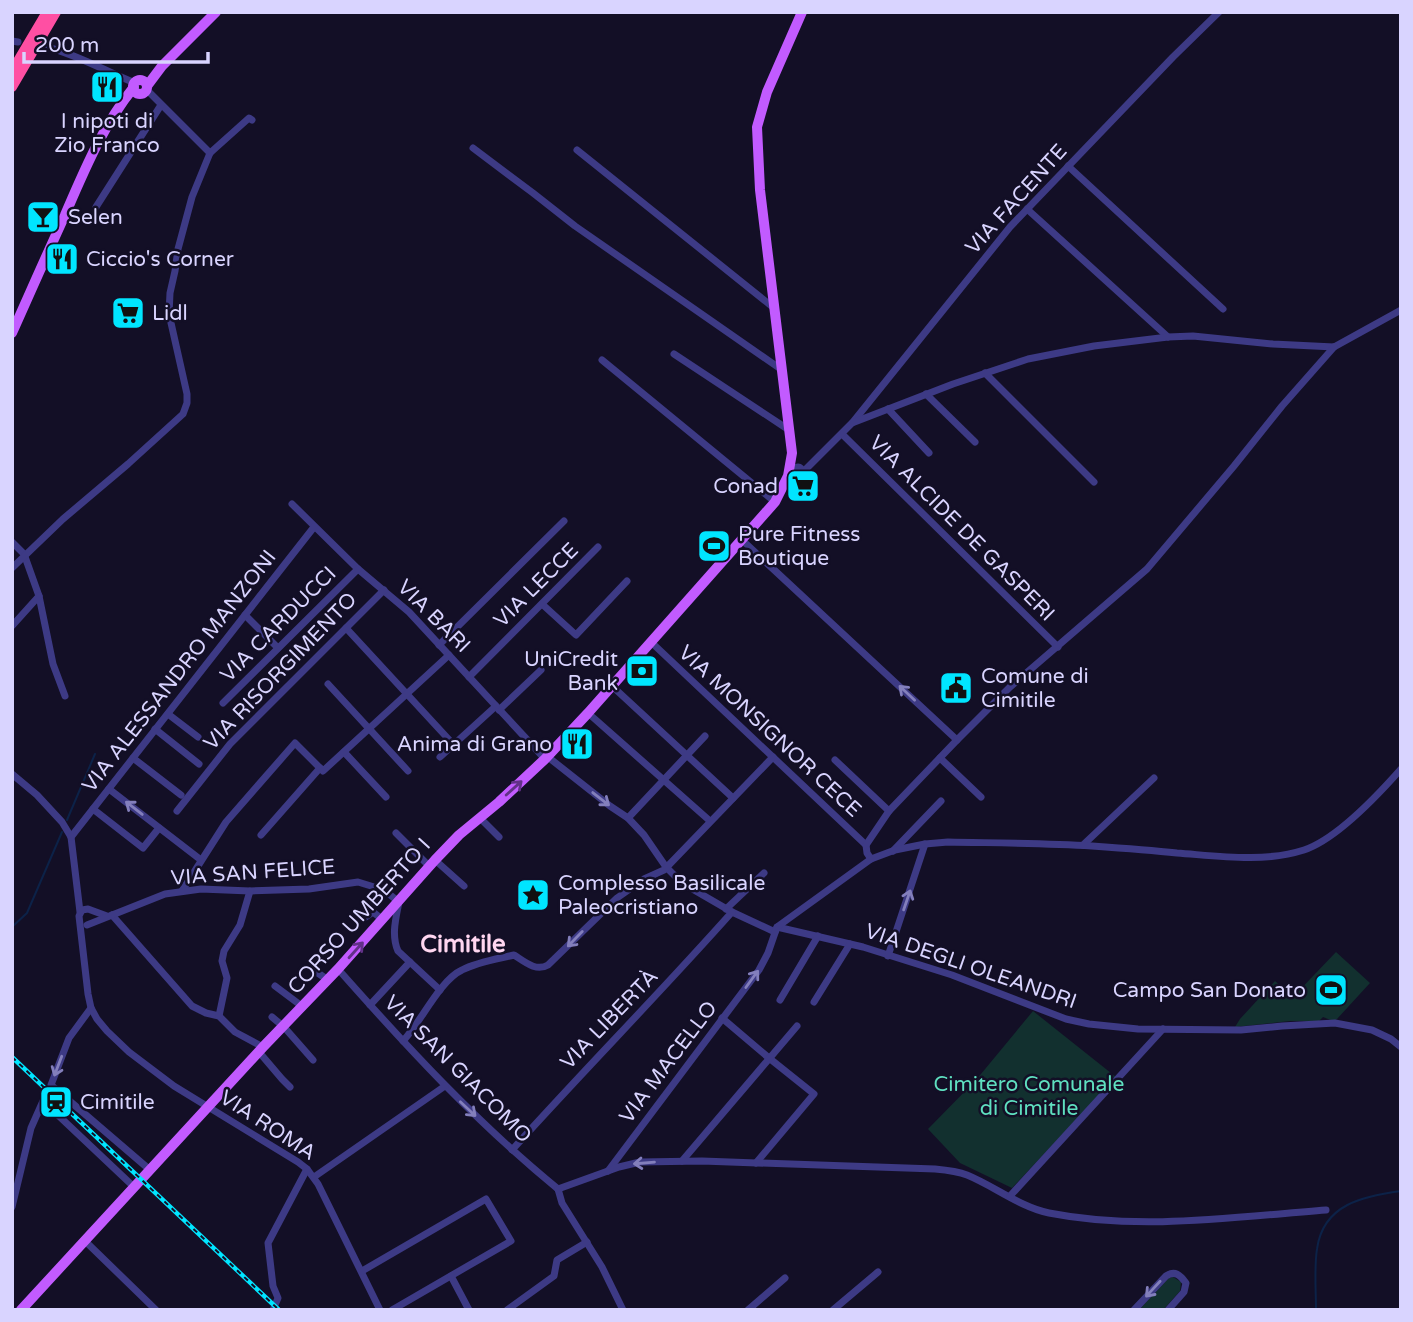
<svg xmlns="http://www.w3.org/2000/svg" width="1413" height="1322" viewBox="0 0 1413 1322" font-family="'Varela Round',sans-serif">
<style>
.green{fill:#12302f}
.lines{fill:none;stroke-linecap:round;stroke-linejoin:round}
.stream{stroke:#0c2248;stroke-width:2}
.minor{stroke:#3d3a85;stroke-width:7}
.major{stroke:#c25bff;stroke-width:10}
.highway{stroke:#ff4fa3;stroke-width:10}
.rail-casing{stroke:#00e5ff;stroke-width:4.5}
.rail{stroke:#130f26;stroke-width:2;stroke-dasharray:5;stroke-linecap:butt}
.oneway{stroke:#837fbc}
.oneway2{stroke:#623188}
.labels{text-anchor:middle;stroke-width:5;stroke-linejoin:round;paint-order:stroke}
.poi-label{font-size:21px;fill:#d9d4ff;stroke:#130f26;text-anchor:start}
.street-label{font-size:21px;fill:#d9d4ff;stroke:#130f26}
.park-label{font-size:21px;fill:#5fe0c0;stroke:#130f26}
.quarter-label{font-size:24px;font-weight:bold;fill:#ffd6f0;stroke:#130f26}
</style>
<rect width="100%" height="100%" fill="#130f26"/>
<g class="green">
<path d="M1336,952l34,31 -33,36 -4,2 -10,-4 -4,4h-29l-55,6 5,-8 35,-38 18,16z"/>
<path d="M1033,1011l83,66 -104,111 -52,-25 -32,-34 48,-49z"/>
<path d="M1173,1277l8,5 -1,9 -17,19h-24l30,-32z"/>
</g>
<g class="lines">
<g class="stream">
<path d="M67,820l28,-66"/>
<path d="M12,927l15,-14 35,-81"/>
<path d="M1316,1310c0,-20 -2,-42 1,-61 6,-45 47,-53 84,-58"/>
</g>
<g class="minor">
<path d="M12,41l6,1"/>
<path d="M47,47c31,8 58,24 88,36"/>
<path d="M147,90l63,63"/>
<path d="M473,148l60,45 42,33 207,144"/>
<path d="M577,150l197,158"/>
<path d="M1068,166l155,143"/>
<path d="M96,207l65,-102"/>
<path d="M1027,209l141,128"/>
<path d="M674,354l115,76"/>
<path d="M602,360l173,142"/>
<path d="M985,373l109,109"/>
<path d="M926,394l49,48"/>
<path d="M888,409l41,44"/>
<path d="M853,422l157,-195 163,-170 46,-45"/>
<path d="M842,434l216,213"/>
<circle cx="798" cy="471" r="4"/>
<path d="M802,473l50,-50 101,-39 75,-25 66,-13 74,-9 25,-1 80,8 61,3 67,-37"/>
<path d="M292,504l66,65 51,43 136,147"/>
<path d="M742,540l215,200"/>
<path d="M12,542l12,12 15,42 14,68 12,32"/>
<path d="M12,568l51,-49 65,-55 55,-50 4,-11v-9l-18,-80 1,-21 5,-22 3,-22 14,-52 18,-44 39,-35 3,2"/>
<path d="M542,604l34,31 51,-54"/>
<path d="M245,615l33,33"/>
<path d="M12,626l27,-30"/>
<path d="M346,628l107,116"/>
<path d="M651,642l215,203"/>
<path d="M439,645l125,-124"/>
<path d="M469,677l129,-130"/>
<path d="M328,684l80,87"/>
<path d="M612,686l121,112"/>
<path d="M223,703l135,-134"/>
<path d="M499,710l42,-40"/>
<path d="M588,713l122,108"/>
<path d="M168,714l30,23"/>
<path d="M155,729l44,35"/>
<path d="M344,752l42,45"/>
<path d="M440,757l56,-51"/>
<path d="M548,757l62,49 18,12 16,17 22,32 16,16 50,29 43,20"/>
<path d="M133,758l48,37"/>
<path d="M940,758l41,39"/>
<path d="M835,760l54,51"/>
<path d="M12,774l25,21 25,27 9,15 9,75"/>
<path d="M109,789l92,71"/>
<path d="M93,809l50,39 16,-20"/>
<path d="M177,811l53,-67 154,-154"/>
<path d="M480,818l19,19"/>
<path d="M628,818l77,-82"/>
<path d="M396,833l33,33"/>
<path d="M261,835l59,-67"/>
<path d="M71,837l243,-310"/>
<path d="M1083,845l71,-67"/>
<path d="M893,851l48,-50"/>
<path d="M871,859l-4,-6 -1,-8 23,-34 68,-71 53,-53 137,-118 87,-103 48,-60 52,-59"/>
<path d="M435,860l29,26"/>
<path d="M182,891l44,-69 69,-79 28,28 126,-116"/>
<path d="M726,909l38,-36"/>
<path d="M112,915l80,91 14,7 13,3 16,16 28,15"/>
<path d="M107,916l-19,-7 -6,1 -3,6 9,78 3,14 6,11 10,12 22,21 45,34 124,76 9,7 11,15 62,126"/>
<path d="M364,918l9,-6 10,8"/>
<path d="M87,925l78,-31 36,-5 49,2 59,-2 49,-7 26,8 15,12c-3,16 -8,33 -1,49l42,39"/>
<path d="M777,927l86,20 89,28 114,44 23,5 49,5 103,1 41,-4 53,-3 37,7 19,9 10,8"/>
<path d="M888,956l37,-112"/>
<path d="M338,969c69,78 139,154 220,220"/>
<path d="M315,971l13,9"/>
<path d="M275,986l28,21"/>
<path d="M780,1000l38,-64"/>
<path d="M814,1002l36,-58"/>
<path d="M370,1005l40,-43"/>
<path d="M91,1008l-22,30 -18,47 99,85"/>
<path d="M219,1016l8,-38 -5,-17 2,-10 16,-26 10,-34"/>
<path d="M272,1017l12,10 29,33"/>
<path d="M722,1018l47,40 45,36 -58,69"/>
<path d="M403,1041c18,-19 37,-61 59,-71 15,-8 35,-11 52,-15 11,7 22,17 34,10l69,-67 27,-19 20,-9 109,-113"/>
<path d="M259,1052l23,27 8,8"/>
<path d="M512,1150c72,-80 148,-157 220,-238"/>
<path d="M682,1161l115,-135"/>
<path d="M608,1171l151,-201 9,-17 9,-26 94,-68 24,-9 30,-6 23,-2c48,1 96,1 144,4 28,2 56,4 85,7 41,3 86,10 127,-3 33,-11 74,-55 97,-81"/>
<path d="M314,1177l131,-91"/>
<path d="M558,1189l61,-22 21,-5 62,-1 233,8c11,1 22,2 32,6 27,11 53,32 82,38 91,18 185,4 277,-3"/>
<path d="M558,1189l4,14 40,64 21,43"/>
<path d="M1010,1196l153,-167"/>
<path d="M12,1207l19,-79 12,-27 91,86"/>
<path d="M84,1240l72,70"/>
<path d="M362,1271l124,-72 25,42 -119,69"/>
<path d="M451,1276l18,34"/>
<path d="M273,1310l5,-12 -5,-12 -5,-43 39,-74"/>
<path d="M507,1310l47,-34 3,-16 30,-18"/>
<path d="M748,1310l37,-32"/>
<path d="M833,1310l45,-38"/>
<path d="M1134,1310l32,-34c9,-6 14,-1 20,7l-2,9 -16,18"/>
</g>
<g class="major">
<circle cx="140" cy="87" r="7"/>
<path d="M147,86l15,-20 54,-54"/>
<path d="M12,333c18,-40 35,-79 53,-118 19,-44 38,-90 69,-128"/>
<path d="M21,1310l242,-263 75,-78 97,-109 24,-25 40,-33 46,-43 43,-46 187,-211 13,-26 4,-23 -32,-263 -3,-63 10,-35 35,-80"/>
</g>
<g class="highway">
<path d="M12,71l35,-59"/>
<path d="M12,87l44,-75"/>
</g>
<defs>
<path id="rail" d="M12,1057l267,253"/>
</defs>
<use href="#rail" class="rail-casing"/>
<use href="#rail" class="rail"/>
</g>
<defs><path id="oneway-shaft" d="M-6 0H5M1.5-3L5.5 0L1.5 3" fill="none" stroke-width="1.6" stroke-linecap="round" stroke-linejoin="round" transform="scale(1.75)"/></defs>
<g class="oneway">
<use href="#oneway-shaft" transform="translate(907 693) rotate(-137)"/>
<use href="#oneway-shaft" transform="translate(601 799) rotate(38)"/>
<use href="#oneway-shaft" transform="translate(134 808) rotate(-142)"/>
<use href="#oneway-shaft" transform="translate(907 900) rotate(-71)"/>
<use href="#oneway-shaft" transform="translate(575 939) rotate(134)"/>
<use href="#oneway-shaft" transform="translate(752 979) rotate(-54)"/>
<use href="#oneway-shaft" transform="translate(58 1066) rotate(111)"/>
<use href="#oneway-shaft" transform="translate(468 1109) rotate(43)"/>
<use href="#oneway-shaft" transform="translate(644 1163) rotate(175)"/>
<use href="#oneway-shaft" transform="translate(1153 1289) rotate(133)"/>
</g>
<g class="oneway2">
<use href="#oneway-shaft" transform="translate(514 788) rotate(-42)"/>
<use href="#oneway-shaft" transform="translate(356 950) rotate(-48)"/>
</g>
<defs>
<symbol id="restaurant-square" viewBox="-11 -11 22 22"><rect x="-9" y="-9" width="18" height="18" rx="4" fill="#00e5ff" stroke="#130f26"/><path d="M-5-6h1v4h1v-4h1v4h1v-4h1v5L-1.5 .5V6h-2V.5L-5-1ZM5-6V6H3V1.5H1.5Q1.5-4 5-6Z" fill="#111"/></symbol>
<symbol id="bar-square" viewBox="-11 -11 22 22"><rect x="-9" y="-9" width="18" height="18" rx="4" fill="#00e5ff" stroke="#130f26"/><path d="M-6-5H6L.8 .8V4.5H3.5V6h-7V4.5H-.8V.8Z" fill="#111"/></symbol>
<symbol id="supermarket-square" viewBox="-11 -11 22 22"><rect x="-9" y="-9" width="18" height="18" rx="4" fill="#00e5ff" stroke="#130f26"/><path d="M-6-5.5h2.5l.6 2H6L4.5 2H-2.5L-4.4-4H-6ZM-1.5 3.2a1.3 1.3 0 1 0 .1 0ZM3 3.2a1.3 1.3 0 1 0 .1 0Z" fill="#111"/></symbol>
<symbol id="stadium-square" viewBox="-11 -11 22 22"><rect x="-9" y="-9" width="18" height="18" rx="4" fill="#00e5ff" stroke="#130f26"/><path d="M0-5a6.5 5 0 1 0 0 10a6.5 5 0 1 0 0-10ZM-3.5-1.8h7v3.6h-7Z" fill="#111"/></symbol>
<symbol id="bank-square" viewBox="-11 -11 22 22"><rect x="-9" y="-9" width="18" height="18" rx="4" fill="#00e5ff" stroke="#130f26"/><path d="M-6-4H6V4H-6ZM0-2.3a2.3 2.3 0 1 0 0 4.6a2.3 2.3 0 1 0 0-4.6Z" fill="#111"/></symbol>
<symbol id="civic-square" viewBox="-11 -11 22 22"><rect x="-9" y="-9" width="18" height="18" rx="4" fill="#00e5ff" stroke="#130f26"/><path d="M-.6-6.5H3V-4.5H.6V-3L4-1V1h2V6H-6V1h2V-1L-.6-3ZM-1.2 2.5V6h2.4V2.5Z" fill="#111"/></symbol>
<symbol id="sight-square" viewBox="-11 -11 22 22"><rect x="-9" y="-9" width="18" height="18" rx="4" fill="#00e5ff" stroke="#130f26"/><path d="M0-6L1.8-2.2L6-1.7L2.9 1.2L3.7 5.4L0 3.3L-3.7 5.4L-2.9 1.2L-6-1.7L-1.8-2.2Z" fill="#111"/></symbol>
<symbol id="station-square" viewBox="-11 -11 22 22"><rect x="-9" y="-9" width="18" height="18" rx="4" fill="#00e5ff" stroke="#130f26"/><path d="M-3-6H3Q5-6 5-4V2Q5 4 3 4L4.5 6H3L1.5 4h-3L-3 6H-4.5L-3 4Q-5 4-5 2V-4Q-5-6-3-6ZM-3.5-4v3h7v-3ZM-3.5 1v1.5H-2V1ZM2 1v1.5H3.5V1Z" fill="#111"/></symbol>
</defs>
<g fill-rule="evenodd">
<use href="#restaurant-square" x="88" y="68" width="38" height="38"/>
<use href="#bar-square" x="24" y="198" width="38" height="38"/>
<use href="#restaurant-square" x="43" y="240" width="38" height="38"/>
<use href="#supermarket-square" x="109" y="294" width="38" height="38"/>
<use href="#supermarket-square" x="784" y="467" width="38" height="38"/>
<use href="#stadium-square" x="695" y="527" width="38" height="38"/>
<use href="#bank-square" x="623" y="652" width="38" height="38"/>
<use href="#civic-square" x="937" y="669" width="38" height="38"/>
<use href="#restaurant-square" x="558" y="725" width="38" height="38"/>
<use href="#sight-square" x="514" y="876" width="38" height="38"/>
<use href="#stadium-square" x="1312" y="971" width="38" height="38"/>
<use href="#station-square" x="37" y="1083" width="38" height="38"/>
</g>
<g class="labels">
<g class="poi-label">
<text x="107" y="128" text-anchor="middle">I nipoti di<tspan x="107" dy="24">Zio Franco</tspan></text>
<text x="68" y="224">Selen</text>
<text x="86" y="266">Ciccio's Corner</text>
<text x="152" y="320">Lidl</text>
<text x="778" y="493" text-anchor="end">Conad</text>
<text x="738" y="541">Pure Fitness<tspan x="738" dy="24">Boutique</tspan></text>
<text x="618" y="666" text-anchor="end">UniCredit<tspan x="618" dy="24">Bank</tspan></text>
<text x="981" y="683">Comune di<tspan x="981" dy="24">Cimitile</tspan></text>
<text x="552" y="751" text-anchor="end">Anima di Grano</text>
<text x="558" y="890">Complesso Basilicale<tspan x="558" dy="24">Paleocristiano</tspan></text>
<text x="1306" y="997" text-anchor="end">Campo San Donato</text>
<text x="80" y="1109">Cimitile</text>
</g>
<g class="street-label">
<text transform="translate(1016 199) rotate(-48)" y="7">VIA FACENTE</text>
<text transform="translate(962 528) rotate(45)" y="7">VIA ALCIDE DE GASPERI</text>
<text transform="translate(536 585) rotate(-45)" y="7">VIA LECCE</text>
<text transform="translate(434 616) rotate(45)" y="7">VIA BARI</text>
<text transform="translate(278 624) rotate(-45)" y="7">VIA CARDUCCI</text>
<text transform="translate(179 671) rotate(-52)" y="7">VIA ALESSANDRO MANZONI</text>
<text transform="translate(280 671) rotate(-46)" y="7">VIA RISORGIMENTO</text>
<text transform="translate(770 731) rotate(43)" y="7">VIA MONSIGNOR CECE</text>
<text transform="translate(253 872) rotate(-4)" y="7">VIA SAN FELICE</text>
<text transform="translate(359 916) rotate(-48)" y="7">CORSO UMBERTO I</text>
<text transform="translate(971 966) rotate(19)" y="7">VIA DEGLI OLEANDRI</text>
<text transform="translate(609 1019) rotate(-46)" y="7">VIA LIBERTÀ</text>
<text transform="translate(668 1062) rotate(-53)" y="7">VIA MACELLO</text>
<text transform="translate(458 1069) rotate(45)" y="7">VIA SAN GIACOMO</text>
<text transform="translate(268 1125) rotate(33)" y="7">VIA ROMA</text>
</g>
<g class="park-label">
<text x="1029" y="1091">Cimitero Comunale<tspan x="1029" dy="24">di Cimitile</tspan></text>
</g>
<g class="quarter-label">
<text x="463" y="952">Cimitile</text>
</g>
</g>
<rect width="1413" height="1322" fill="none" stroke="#d9d4ff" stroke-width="28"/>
<path d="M24 52v10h184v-10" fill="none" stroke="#d9d4ff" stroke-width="3.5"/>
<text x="35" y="52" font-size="21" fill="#d9d4ff" stroke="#130f26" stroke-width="5" paint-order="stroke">200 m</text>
</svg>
